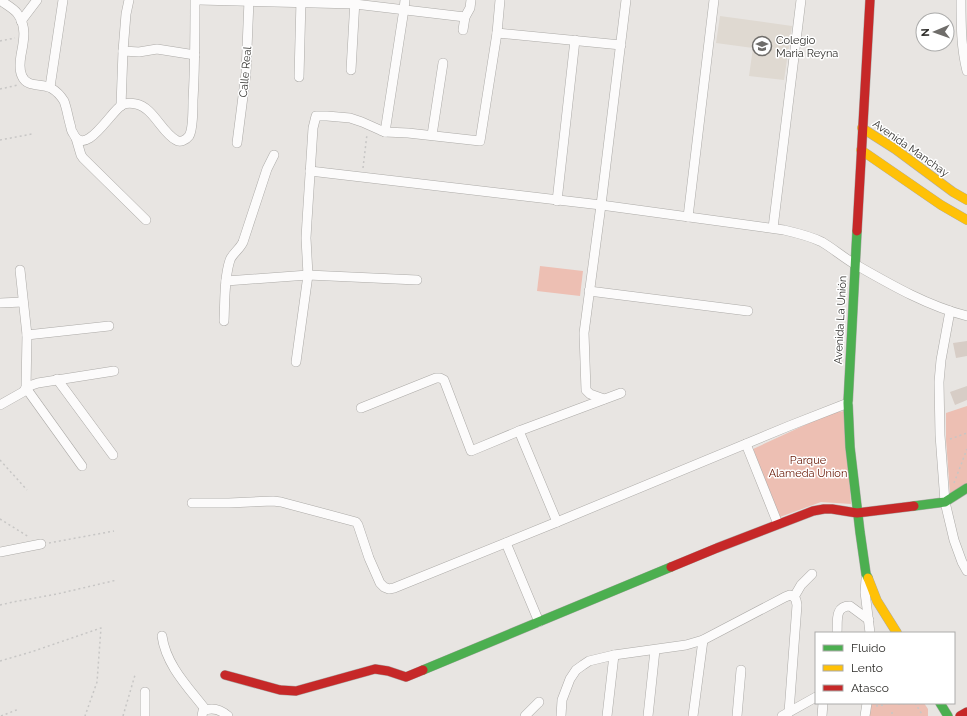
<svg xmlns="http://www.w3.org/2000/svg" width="967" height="716" viewBox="0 0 967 716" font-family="Raleway,sans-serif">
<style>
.built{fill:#dfd9d1}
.green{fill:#edbfb3}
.building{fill:#d7cdc6}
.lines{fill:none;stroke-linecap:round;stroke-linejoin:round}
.street-casing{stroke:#acaaa7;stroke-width:10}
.fast-casing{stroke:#acaaa7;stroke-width:10}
.slow-casing{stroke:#acaaa7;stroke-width:10}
.jam-casing{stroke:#acaaa7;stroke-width:10}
.path{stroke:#c7c6c5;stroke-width:1.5;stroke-dasharray:2 3;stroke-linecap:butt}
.street{stroke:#fcfbfb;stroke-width:9}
.fast{stroke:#4caf50;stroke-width:9}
.slow{stroke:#ffc107;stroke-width:9}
.jam{stroke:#c62828;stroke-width:9}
.labels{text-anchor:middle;stroke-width:3;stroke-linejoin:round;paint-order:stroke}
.poi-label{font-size:11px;fill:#2e2d2a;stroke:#fff;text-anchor:start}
.street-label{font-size:11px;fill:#2e2d2a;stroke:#fff}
.park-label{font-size:11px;fill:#661502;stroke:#fff}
</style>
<rect width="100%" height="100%" fill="#e8e5e2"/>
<path class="built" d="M720,16l72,10 -8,54 -35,-4 4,-28 -37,-5z"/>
<g class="green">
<path d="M540,266l43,5 -3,25 -43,-5z"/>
<path d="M967,406v78l-17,10 -4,-55v-26z"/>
<path d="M845,411l6,93 -30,-2 -41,15 -27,-68 78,-36z"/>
<path d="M869,703h55l4,6v7h-60z"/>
</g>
<g class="building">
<path d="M967,341v15l-11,2 -3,-15z"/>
<path d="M967,386v14l-12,5 -5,-13z"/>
</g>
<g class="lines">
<defs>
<g id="street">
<path d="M0,0c5,4 13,8 17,13 10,13 7,27 4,42 -1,6 -2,15 1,21 5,12 19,7 29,12 5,3 10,8 13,13 3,8 4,16 6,23 1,3 1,7 3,9 12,26 38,-22 49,-28 4,-2 9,-2 14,-1 17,3 26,29 40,36 4,3 10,0 13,-4 4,-6 4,-27 4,-36 2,-33 2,-67 2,-100"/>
<path d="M199,0l156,4 110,13"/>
<path d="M961,0c0,23 0,48 6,71"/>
<path d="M21,21l16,-21"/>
<path d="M463,30l2,-13 5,-9 1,-8"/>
<path d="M497,33l124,12"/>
<path d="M123,51l16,1 18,-3 38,6"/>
<path d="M351,70l4,-70"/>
<path d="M299,77l2,-77"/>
<path d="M50,87l13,-87"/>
<path d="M121,106l2,-55 3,-37 3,-14"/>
<path d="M385,132l19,-123 1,-9"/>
<path d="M432,135l11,-72"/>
<path d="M76,138l5,17 2,3 63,62"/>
<path d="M237,143l9,-70 3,-73"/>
<path d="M310,171l291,34 183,25c13,3 26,6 38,12 12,7 23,17 36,24 35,20 70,40 109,50"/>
<path d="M557,201l18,-161"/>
<path d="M688,217l26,-217"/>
<path d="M773,228l28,-228"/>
<path d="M20,270l7,65 -1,53 56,78"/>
<path d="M226,281l82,-6 109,5"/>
<path d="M589,291l159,20"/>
<path d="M0,303l23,-1"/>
<path d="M950,311l-9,49 -2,22 1,53 5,67 9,38 8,22 5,9"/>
<path d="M224,321c1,-19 0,-43 6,-61 2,-6 10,-11 13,-18l24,-73 7,-14"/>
<path d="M27,335l82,-9"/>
<path d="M296,362l12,-87 -2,-37 1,-17 6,-93 3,-12h11l23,2 12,4 18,8 5,2 23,1 72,8 17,-108 3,-33"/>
<path d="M57,379l56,76"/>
<path d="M604,399l-14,-5 -4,-4 -2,-57 17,-128 25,-205"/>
<path d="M0,405l23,-13 3,-4 6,-3 6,-2 76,-12"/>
<path d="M361,408l75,-30h4l4,2 27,71 48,-20 102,-38"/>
<path d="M519,431l38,91"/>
<path d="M746,444l32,80"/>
<path d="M192,503h37l44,-2 8,1 75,20 2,3 11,33 11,25 4,4 5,2 5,-1 163,-66 232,-96 59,-23"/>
<path d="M506,543l33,79"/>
<path d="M0,552l41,-8"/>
<path d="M866,579l-1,13 5,41"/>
<path d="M837,633c1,-11 -3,-27 13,-27l19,14"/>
<path d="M162,636c4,29 26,51 43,73"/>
<path d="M145,692v24"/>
<path d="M789,712l8,-107 -1,-5 -2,-3 7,-12 11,-11"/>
<path d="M202,716l1,-5c9,-4 18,-1 25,5"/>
<path d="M525,716l14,-14"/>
<path d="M561,716l1,-16 8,-21 6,-9 7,-5 6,-4 25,-6 72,-10 17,-5 82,-43 5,-2 4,2"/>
<path d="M607,716l7,-61"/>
<path d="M648,716l7,-66"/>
<path d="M693,716l10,-76"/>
<path d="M737,716l4,-46"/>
<path d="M782,716l34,-19"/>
<path d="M822,716l1,-13"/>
<path d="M865,716l2,-13"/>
</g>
<g id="fast">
<path d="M857,231l-9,172 2,44 10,85 6,42 2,4"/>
<path d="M914,506l31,-4 22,-14"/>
<path d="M423,670l248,-103"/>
<path d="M940,703l8,13"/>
</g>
<g id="slow">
<path d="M862,128l33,21 58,43 14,8"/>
<path d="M861,150l80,55 26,15"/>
<path d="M868,578l9,23 20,32"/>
</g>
<g id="jam">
<path d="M857,231l13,-231"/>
<path d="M671,567l46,-19 96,-37 11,-2h8l25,4 57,-7"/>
<path d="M225,675l55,15 16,1 79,-22 13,2 18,6 17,-7"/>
<path d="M960,716l7,-4"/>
</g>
</defs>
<use href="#street" class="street-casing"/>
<use href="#fast" class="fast-casing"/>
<use href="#slow" class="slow-casing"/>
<use href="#jam" class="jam-casing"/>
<g class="path">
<path d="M0,41l15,-3"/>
<path d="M0,89l18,-4"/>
<path d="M0,140l32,-6"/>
<path d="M363,168l4,-34"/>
<path d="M950,439l17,-6"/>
<path d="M0,460l27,30"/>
<path d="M954,483l13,-34"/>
<path d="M0,519l29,18"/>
<path d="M49,543l65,-12"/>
<path d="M0,605l13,-3 44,-8 60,-14"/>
<path d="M0,661l31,-9 70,-24 -4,54 -12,34"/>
<path d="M915,703l8,13"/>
<path d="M898,704l13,-1"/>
<path d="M876,706l8,-1"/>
<path d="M892,712v4"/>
<path d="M1,716l18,-7"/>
<path d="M123,716l12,-41"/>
</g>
<use href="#street" class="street"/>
<use href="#fast" class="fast"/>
<use href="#slow" class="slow"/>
<use href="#jam" class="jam"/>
</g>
<defs>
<symbol id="school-ring" viewBox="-11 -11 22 22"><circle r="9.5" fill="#fff" stroke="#6f6d6a" stroke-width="1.5"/><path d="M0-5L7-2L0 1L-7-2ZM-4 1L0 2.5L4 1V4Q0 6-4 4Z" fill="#6f6d6a"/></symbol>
</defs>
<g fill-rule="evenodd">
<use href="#school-ring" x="751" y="35" width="22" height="22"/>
</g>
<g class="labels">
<g class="poi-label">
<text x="776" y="44">Colegio<tspan x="776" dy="13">Maria Reyna</tspan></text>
</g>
<g class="street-label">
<text transform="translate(245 72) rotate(-85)" y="4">Calle Real</text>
<text transform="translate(911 148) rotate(35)" y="4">Avenida Manchay</text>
<text transform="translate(840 320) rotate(-87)" y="4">Avenida La Unión</text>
</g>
<g class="park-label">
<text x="808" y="464">Parque<tspan x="808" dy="13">Alameda Union</tspan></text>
</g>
</g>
<rect x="815" y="632" width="140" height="72" fill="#ffffff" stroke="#ababaa"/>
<rect x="823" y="645" width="20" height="6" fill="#4caf50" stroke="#ababaa"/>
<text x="851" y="652" font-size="12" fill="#2e2d2a">Fluido</text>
<rect x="823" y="665" width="20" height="6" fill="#ffc107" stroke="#ababaa"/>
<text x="851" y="672" font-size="12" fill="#2e2d2a">Lento</text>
<rect x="823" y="685" width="20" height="6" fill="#c62828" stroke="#ababaa"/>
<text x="851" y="692" font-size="12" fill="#2e2d2a">Atasco</text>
<g transform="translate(935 32) rotate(268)"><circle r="19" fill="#ffffff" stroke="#ababaa"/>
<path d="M0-3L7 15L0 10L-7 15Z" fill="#6f6d6a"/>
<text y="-6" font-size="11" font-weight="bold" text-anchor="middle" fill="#2e2d2a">N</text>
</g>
</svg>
